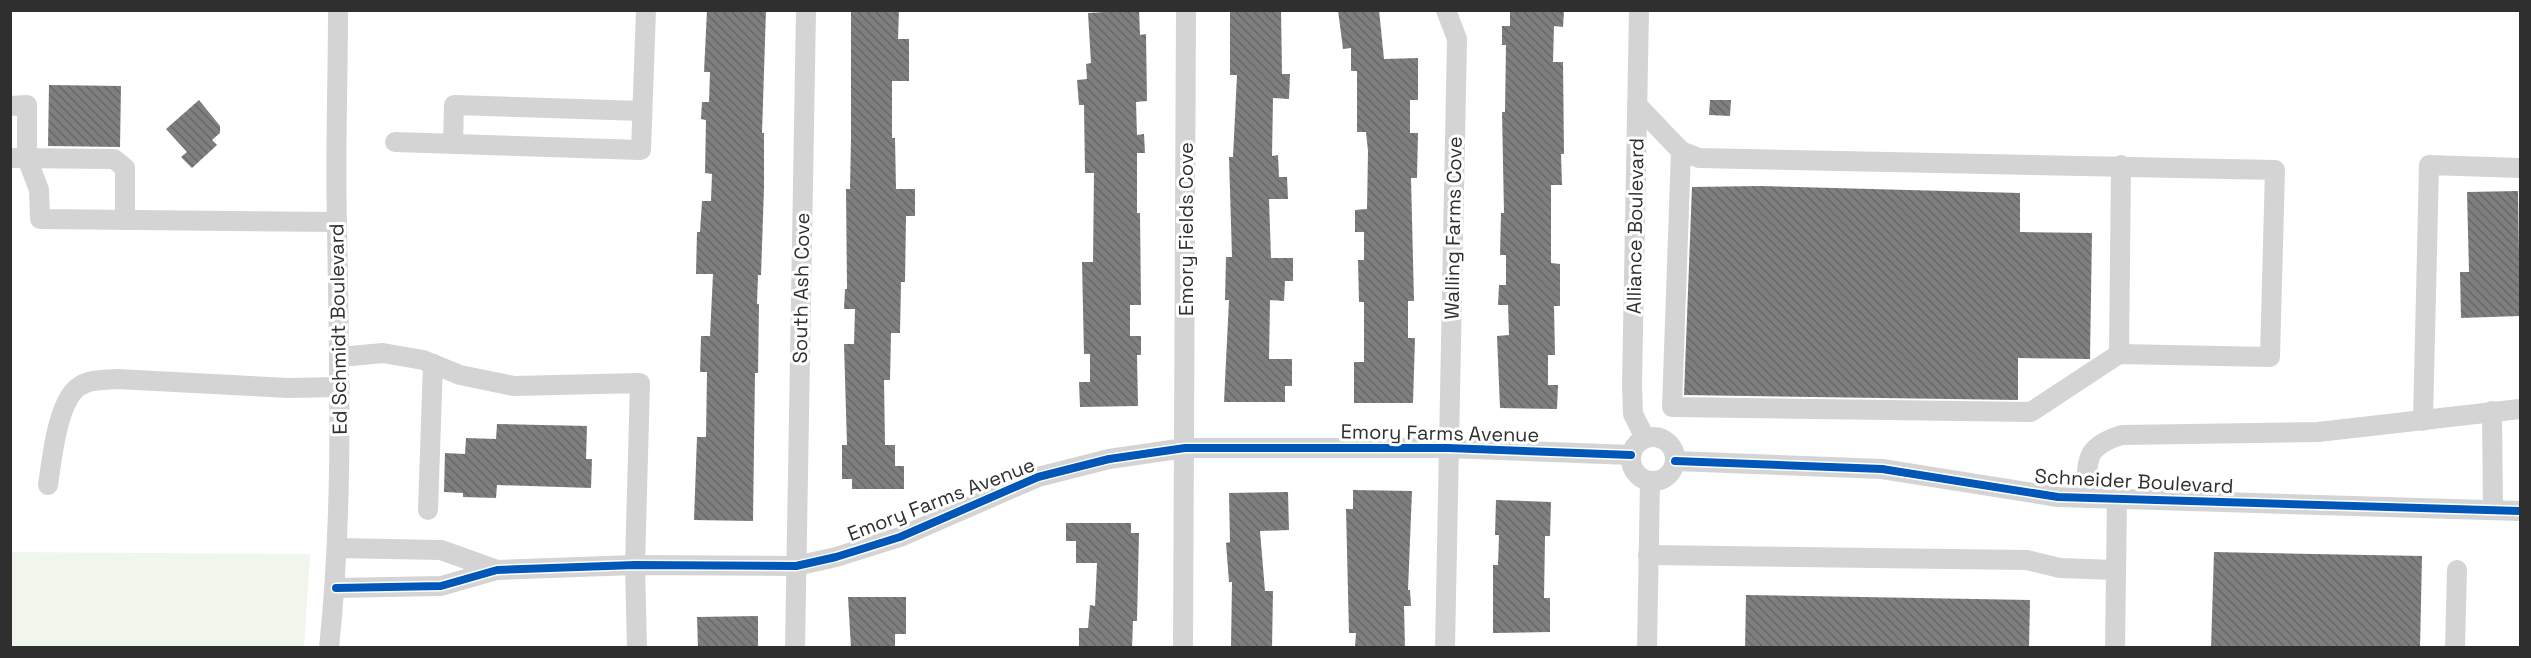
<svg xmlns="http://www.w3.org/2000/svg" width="2531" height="658" viewBox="0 0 2531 658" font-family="'Space Grotesk',sans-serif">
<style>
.grass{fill:#f1f6ec}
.building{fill:url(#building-back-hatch)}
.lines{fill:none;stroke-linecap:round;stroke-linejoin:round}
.minor{stroke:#d4d4d4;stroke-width:20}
.cycleway-casing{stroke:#fff;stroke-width:11}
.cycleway{stroke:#0057b8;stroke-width:8}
.labels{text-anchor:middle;stroke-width:6;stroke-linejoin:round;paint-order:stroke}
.street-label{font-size:20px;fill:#2f2f2f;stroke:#fff}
</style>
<defs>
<pattern id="building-back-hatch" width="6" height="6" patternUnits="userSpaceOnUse" patternTransform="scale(1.5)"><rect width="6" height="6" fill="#7f7f7f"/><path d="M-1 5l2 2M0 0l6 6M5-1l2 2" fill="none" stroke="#686868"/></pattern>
</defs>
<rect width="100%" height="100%" fill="#fff"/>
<path class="grass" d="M11,552l299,2 -6,93h-293z"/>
<g class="building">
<path d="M707,10h59l-4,123h2v55l-3,87h-3l-1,29h2l-1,69h-3l-2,148 -59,-1 3,-83h9l1,-65h-7l1,-36h9l3,-62h-17l1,-42h3l2,-31h9l1,-27 -7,-1 1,-53 -5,-1 1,-17h7l1,-30h-6z"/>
<path d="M851,10h48l-1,29h11v42h-17v57h3l1,51h19v27h-9l-1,66h-4l-1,51h-9l-1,47h-6l1,65h10v21h9v23h-52v-10h-10v-34h5l-3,-101h10l1,-35h-11l1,-20h2l-1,-100h4l1,-50z"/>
<path d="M1139,10l1,25 6,-1 1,67 -11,1 1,33 7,-1 1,19h-8v60h3l1,92h-11v31h11v19h-4l1,51 -58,1 -1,-25h11v-28h-6l-2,-92h11l1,-89h-9l-1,-68h-5l-2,-25 10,-1 -1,-15 5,-1 -3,-50z"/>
<path d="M1230,10h51l1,64h8l-1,25 -16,-1 -1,58 6,-1 1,22h8l1,22h-19l2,59h22v23h-8l-1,20 -14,-1 -1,59h23v27h-7v16h-61l5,-102h-4l1,-43h6l-3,-100h4l4,-82h-7z"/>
<path d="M1338,10h41l5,49 34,-1v42h-8v33h8l-1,45h-6l3,123h-6v37h7l-2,65h-59v-41h10v-60h-5l-1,-42h6v-28h-9v-22l12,-1 1,-58 -2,-19h-9v-61h-6v-23l-8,1z"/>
<path d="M1510,10h54l-1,17 -9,-1 -1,36h10l1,92h-3l1,31h-11v78l9,1v42h-6l1,49h-7v30h10l-1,24 -57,-1 -3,-72 12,-1 -1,-30h-10l1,-20h7v-30h-6l1,-42h3l-2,-101h3l1,-67h-4v-19h8z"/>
<path d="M49,85l72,1 -1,61 -72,-1z"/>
<path d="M199,100l21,26v7l-8,7 5,5 -25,23 -11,-11 6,-5 -21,-23z"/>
<path d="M1710,100h21l-1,16 -21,-1z"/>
<path d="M1760,186l260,7v39l72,1 -2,126 -72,-1v42l-334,-5 8,-208z"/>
<path d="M2518,191l2,125 -59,2 -1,-46h9l-2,-80z"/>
<path d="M497,424l90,2 -1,33h6l-1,29 -94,-3 -1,13 -33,-1v-4l-19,-1 1,-39 20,1 1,-16 30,1z"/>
<path d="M1353,490l59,1 -4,99h2l1,16h-7l1,42h-50l1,-15h-7l-3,-124h7z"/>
<path d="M1288,492l1,38 -29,1 5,60h8l-1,57h-41l1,-66h-3l-3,-39 4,-1 -1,-49z"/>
<path d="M1496,500l55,2 -1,34h-5l-1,62h6v34l-57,1v-68h5l1,-30h-4z"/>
<path d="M1066,523h65v10h8l-2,88h-4l-1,27h-53v-20h9l2,-23 5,1 2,-43h-21v-22h-10z"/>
<path d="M2214,552l208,4 -2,92h-209z"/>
<path d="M1746,595l284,5 -1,48h-284z"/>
<path d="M848,597h58v37h-11v14h-44z"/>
<path d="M758,616v32h-60l-1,-31z"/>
</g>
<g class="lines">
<g class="minor">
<path d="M1639,10l-7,375 1,29 12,24"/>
<path d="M1637,105l44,46 18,7 576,12 -5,187 -151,-3 -88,58 -359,-5 9,-256"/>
<path d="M10,106l17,-1v53l12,32 1,29 297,3"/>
<path d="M395,142l246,8 5,-140"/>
<path d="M453,143l1,-38 188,6"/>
<path d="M10,158l104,1 11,9v52"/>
<path d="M2119,354l2,-189"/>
<path d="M340,357l43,-4 40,7 37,15 54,11 126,-3 -5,182 2,83"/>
<path d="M2492,411l1,99"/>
<path d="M2423,421l6,-256 91,3"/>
<circle cx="1653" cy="459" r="22"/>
<path d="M1675,461l207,8 176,28 462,14"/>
<path d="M48,485c4,-26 9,-80 29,-97 11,-9 26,-8 40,-9l171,9 52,-1"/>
<path d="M2086,498c2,-36 -4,-51 36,-63l196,-3 202,-23"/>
<path d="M428,510l5,-146"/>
<path d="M337,548l104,2 56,20"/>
<path d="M1648,555l379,5 33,8 56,2"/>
<path d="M336,588l105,-2 56,-16 138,-5 161,1 40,-9 64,-20 138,-60 71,-18 76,-11h263l183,7"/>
<path d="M329,648c15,-141 10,-282 8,-423 -2,-72 1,-143 1,-215"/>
<path d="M795,648l11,-638"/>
<path d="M1183,648l3,-638"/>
<path d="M1445,648l12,-609 -11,-29"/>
<path d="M1647,648l3,-166"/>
<path d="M2115,648l2,-149"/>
<path d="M2455,648l2,-78"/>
</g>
<defs>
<g id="cycleway">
<path d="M1675,461l207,8 176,28 462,14"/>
<path d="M336,588l105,-2 56,-16 138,-5 161,1 40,-9 64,-20 138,-60 71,-18 76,-11h263l183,7"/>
</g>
</defs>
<use href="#cycleway" class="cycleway-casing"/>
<use href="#cycleway" class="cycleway"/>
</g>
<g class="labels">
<g class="street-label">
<text transform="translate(1635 226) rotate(-89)" y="7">Alliance Boulevard</text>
<text transform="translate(1453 228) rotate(-89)" y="7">Walling Farms Cove</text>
<text transform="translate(1186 229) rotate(-90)" y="7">Emory Fields Cove</text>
<text transform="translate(801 288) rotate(-89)" y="7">South Ash Cove</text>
<text transform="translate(338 329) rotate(-91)" y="7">Ed Schmidt Boulevard</text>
<text transform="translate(1440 433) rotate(1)" y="7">Emory Farms Avenue</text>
<text transform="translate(2134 481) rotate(3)" y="7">Schneider Boulevard</text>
<text transform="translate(941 499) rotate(-21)" y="7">Emory Farms Avenue</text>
</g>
</g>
<rect width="2531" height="658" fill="none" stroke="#2f2f2f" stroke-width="24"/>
</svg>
